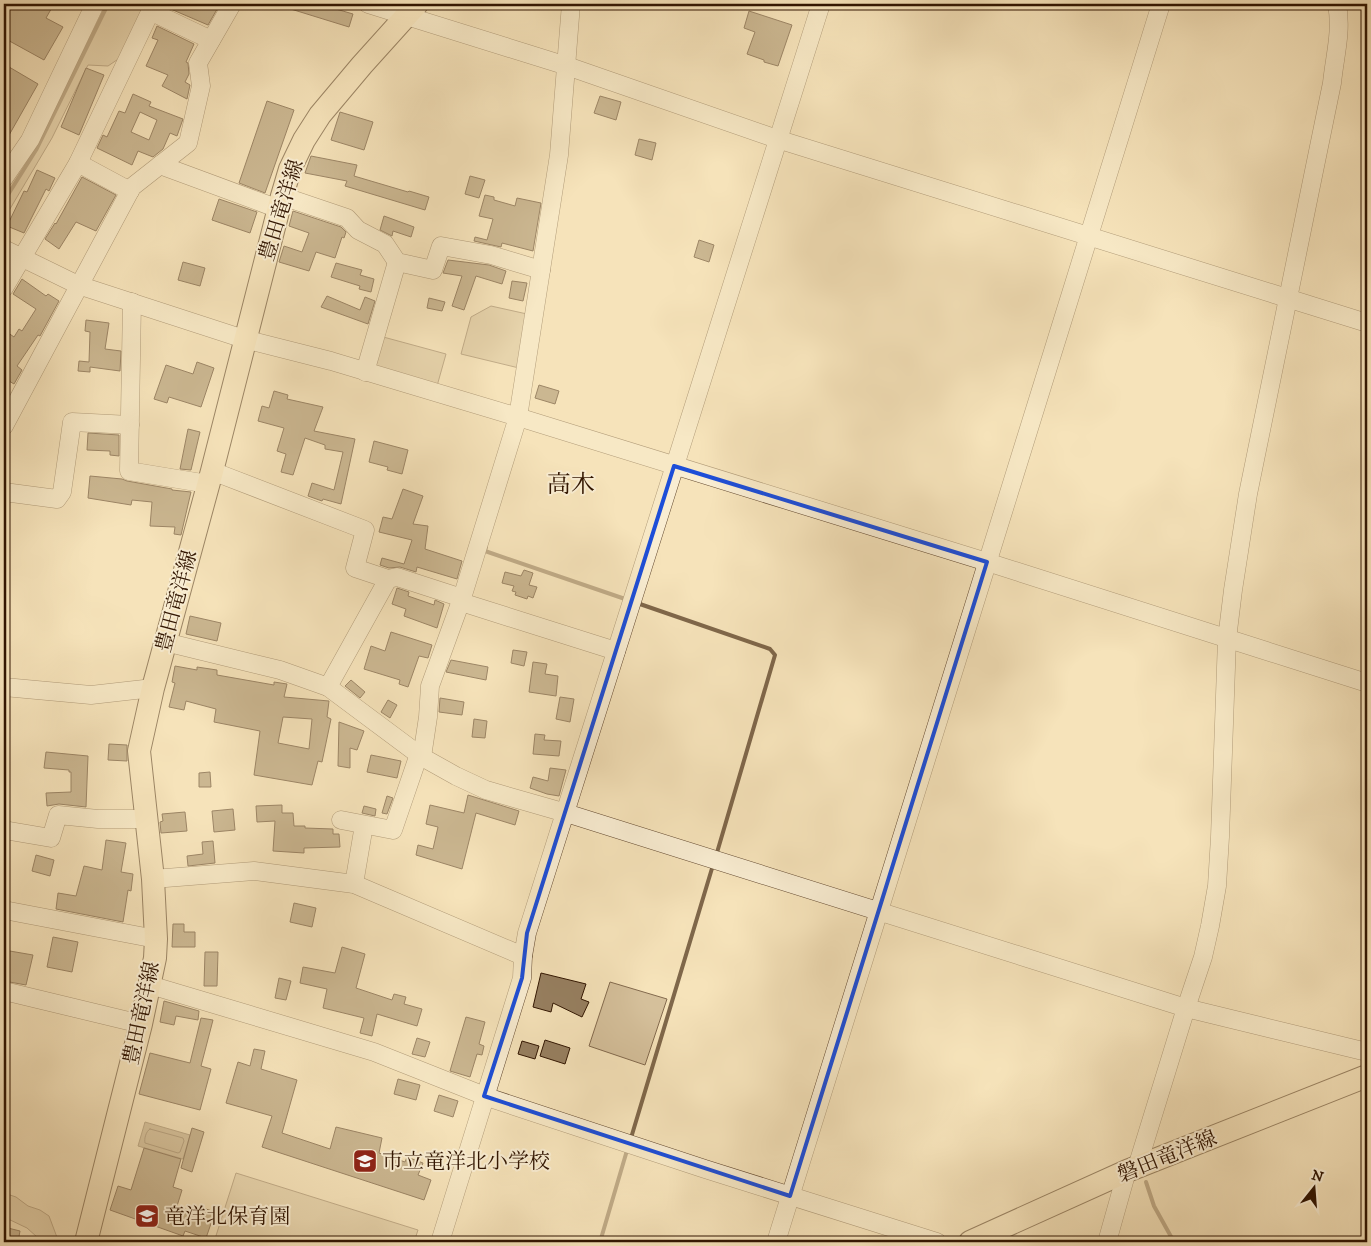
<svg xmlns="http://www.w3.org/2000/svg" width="1371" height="1246" viewBox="0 0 1371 1246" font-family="'IM FELL DW Pica','Noto Serif JP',serif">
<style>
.green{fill:#d5c09b;stroke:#836a4e}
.water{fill:#b39d7b;stroke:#7f674a}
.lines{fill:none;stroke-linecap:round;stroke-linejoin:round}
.shore{stroke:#72593e;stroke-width:1}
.stream{stroke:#7f674a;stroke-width:4}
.building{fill:#978061;stroke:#311501;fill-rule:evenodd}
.minor-casing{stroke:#62482f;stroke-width:19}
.major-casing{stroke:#311501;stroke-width:24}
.minor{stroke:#f9edd2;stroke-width:18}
.major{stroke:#f6e3ba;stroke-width:22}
.marked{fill:none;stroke:#1d4ed8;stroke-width:4;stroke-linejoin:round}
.labels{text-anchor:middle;stroke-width:4;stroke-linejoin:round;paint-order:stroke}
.street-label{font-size:21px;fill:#311501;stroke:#f9edd2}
.poi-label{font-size:21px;fill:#311501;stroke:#f9edd2;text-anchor:start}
.quarter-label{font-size:24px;fill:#311501;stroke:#f9edd2}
</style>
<rect width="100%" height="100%" fill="#f6e3ba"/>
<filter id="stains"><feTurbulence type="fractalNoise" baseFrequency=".004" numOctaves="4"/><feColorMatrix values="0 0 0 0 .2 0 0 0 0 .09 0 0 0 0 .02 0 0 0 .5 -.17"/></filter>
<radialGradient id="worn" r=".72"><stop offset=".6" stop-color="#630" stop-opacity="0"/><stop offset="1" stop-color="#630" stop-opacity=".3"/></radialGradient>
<g class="green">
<path d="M95,4h58l-20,45 -25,17 -20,-1 -36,73 -48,81v-41z"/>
<path d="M491,306l36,8 -8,54 -58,-14 10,-37z"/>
<path d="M376,335l70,19 -9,32 -71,-19z"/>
<path d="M610,982l57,17 -22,66 -56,-19z"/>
<path d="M236,1173l182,57 -4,12h-200z"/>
<path d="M4,1193l12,4 12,9 12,4 9,6 9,24 -3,2h-18v-5l-10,-9 -23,-11z"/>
</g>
<path class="water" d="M145,1122l45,13 -7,24 -45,-13z"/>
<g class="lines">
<path class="shore" d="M150,1129l33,9 1,3 -4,11 -2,1 -33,-10c-1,-4 1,-12 5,-14z"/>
<g class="stream">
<path d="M4,201l32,-51 72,-146"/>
<path d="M486,547l-1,4 143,49"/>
<path d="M637,603l133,46 5,6 -59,201"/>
<path d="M631,1138l82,-273"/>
<path d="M1146,1182l8,24 20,36"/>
<path d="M600,1242l28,-95"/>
</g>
</g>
<g class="building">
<path d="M4,4h50l-8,14 17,9 -19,33 -40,-22z"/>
<path d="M167,4h53l-12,21 -42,-18z"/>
<path d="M282,4h37l34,10 -4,13 -68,-21z"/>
<path d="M749,11l43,14 -14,41 -14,-4v-2l-17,-6 8,-22 -11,-4z"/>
<path d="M157,26l37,18 -8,18 2,1 1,11 -4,8 5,3 -3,14 -25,-13 6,-11 -22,-9 12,-26 -6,-2z"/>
<path d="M4,64l34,20 -34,60z"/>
<path d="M86,68l18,7 -25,60 -18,-8z"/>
<path d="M133,94l18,8 -2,4 34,13 -6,17 -7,-3 -7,16 -10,8 -15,-6 -6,14 -35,-17 6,-13 4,2 12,-26 6,2zM140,112l17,8 -8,20 -18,-8z"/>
<path d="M600,96l21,6 -5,18 -22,-7z"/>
<path d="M267,101l27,9 -29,83 -26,-10z"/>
<path d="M340,112l33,10 -9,28 -33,-10z"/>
<path d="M639,139l17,4 -4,17 -17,-5z"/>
<path d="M311,156l46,9 -3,11 54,16 1,-1 20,6 -4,13 -80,-24 2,-5 -42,-8z"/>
<path d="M37,170l18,8 -6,13 -3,-2 -22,44 -17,-7 17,-35 3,1z"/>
<path d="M470,176l15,4 -6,18 -14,-4z"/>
<path d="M82,177l34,18 -20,36 -20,-9 -17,27 -14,-10 10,-16 1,1z"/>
<path d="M485,195l9,2v3l21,6 2,-8 24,5 -8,48 -31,-8 -1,4 -27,-6 1,-4 12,3 6,-21 -14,-3z"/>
<path d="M219,199l38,13 -7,21 -38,-13z"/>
<path d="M293,211l48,16 5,5 -2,6 -2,-1 -7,21 -19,-6 -7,19 -30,-9 5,-16 18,6 7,-19 -20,-7z"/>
<path d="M384,216l30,11 -3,10 -18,-6 -1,5 -12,-6z"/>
<path d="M699,240l15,5 -5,17 -15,-5z"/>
<path d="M448,260l41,5 17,6 -4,13 -26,-8 -12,34 -12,-4 10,-30 -19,-3z"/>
<path d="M183,262l22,6 -5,18 -22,-6z"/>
<path d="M336,263l26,7 -2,5 14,4 -3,13 -12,-3 1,-3 -29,-9z"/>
<path d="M22,279l24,17 2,-2 11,7 -19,35 -2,-1 -21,31 5,4 -8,14 -10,-6v-48l10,7 5,-8 3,2 14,-22 -23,-15z"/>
<path d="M512,281l15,2 -4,18 -14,-3z"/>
<path d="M327,296l33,14 5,-13 10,4 -7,23 -47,-17z"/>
<path d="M429,298l16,4 -3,9 -15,-3z"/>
<path d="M86,320l23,3 -4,26 16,2 -1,20 -30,-4v5l-12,-1 1,-10 10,1 1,-30 -5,-1z"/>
<path d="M197,362l17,6 -13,39 -32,-10 -2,6 -13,-4 12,-34 27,9z"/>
<path d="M539,385l20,6 -4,13 -20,-6z"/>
<path d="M274,391l14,4 -1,4 36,8 -9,24 41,8 -14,65 -18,-5 -1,2 -14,-5 4,-13 22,7 9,-38 -18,-3v-4l-20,-7 -12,37 -12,-3 5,-18 -9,-3 7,-23 -26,-7 4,-15 7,2z"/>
<path d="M188,429l12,3 -9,38 -11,-1z"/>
<path d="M88,433l31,2v21l-9,-1v-4l-23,-1z"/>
<path d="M374,441l34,9 -6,24 -15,-4 1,-3 -19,-5z"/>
<path d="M90,476l32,3 5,2 45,8v1l19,2 -10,43 -7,-1 1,-7 -25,-1 2,-24 -20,-2 -1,5 -43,-7z"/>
<path d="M403,489l20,7 -10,28 15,2 -3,23 37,12 -5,18 -40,-12 -1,5 -16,-5 -11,1 -9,-3 2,-7 22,6 8,-24 -33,-8 4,-15 9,2z"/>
<path d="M524,570l9,3 -4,12 8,2 -4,11 -5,-2 -1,3 -12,-4 1,-3 -4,-1 2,-5 -12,-3 3,-11 16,4z"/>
<path d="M397,588l12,4 -1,4 26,9 1,-5 9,4 -7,24 -33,-12 2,-7 -14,-5z"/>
<path d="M190,616l31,7 -4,18 -31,-7z"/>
<path d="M391,632l41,13 -4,13 -9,-2 -11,31 -9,-3 1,-4 -36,-11 7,-23 14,5z"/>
<path d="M513,650l14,2 -3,14 -13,-3z"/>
<path d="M451,660l37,7 -2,13 -40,-8z"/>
<path d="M533,662l14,2 -2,10 13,2 -2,20 -27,-4z"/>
<path d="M175,666l22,4v-3l20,3v5l57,10v-3l13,2 -3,13 45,4 -2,16 4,2 -9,43 -4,-1 -6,24 -58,-10 6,-44 -46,-9 2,-13 -30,-8 -2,9 -15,-3 6,-24 -3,-1zM283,717l29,2 -3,30 -31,-6z"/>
<path d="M351,680l14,12 -5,6 -15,-12z"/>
<path d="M560,697l14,2 -4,23 -14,-3z"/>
<path d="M440,698l24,4 -2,13 -23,-3z"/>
<path d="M388,700l9,5 -7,13 -9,-6z"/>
<path d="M474,719l13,2 -2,17 -13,-1z"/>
<path d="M339,722l25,9 -7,19 -7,-2v20l-12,-2z"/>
<path d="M535,734l10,1 -1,5 17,1 -2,15 -26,-2z"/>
<path d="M109,744l18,1v16l-19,-1z"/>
<path d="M46,752l42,4 -2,51 -27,-3 -12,2 -1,-13 25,-1v-20h-2v-2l-25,-2z"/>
<path d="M371,755l30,6 -4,17 -30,-6z"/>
<path d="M550,768l16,2 -7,26 -12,-2 -17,-6 3,-11 15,4z"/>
<path d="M210,772l1,15h-12v-14z"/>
<path d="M468,795l51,16 -4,14 -39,-12 -14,56 -46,-14 2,-10 15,4 5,-22 -12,-3 4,-19 34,8z"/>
<path d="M387,796l6,2 -6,16 -5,-1z"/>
<path d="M282,805v8h11l1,13h11v2l28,1v5h6l1,13 -36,1v5l-31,-2 2,-30 -18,1 -1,-16z"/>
<path d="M364,806l12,3 -1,7 -13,-3z"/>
<path d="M233,809l2,21 -21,2 -2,-21z"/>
<path d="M185,812l2,19 -26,2 -1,-11 3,-1 -1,-7z"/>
<path d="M106,840l20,3 -5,29 12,2 -2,17 -3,-1 -5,32 -67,-13 2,-16 18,3 8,-30 18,4z"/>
<path d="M213,841l2,22 -27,3 -1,-10 16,-2 -1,-12z"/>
<path d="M36,855l18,5 -4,16 -18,-5z"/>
<path d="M294,903l22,5 -4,19 -22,-5z"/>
<path d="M173,924h11v8h11v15h-23z"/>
<path d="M53,937l25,5 -6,30 -25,-5z"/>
<path d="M342,947l23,7 -9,34 36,12 2,-6 12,3 -2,7 18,5 -5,17 -40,-12 -5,22 -12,-3 4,-15 -41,-10 4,-19 -27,-6 3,-16 32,6z"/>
<path d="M4,950l29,5 -7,30 -22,-4z"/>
<path d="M205,952h13l-1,34h-13z"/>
<path d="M541,973l45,11 -5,15 8,3 -7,15 -29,-14 -2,9 -18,-5z"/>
<path d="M279,978l12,3 -5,19 -11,-2z"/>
<path d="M164,1001l35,10 -1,9 -22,-4 -2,9 -14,-3z"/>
<path d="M466,1017l19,5 -6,22 5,2 -2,9 -5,-1 -7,23 -20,-6z"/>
<path d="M201,1018l12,2 -12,46 10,3 -11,41 -61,-16 11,-41 40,10z"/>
<path d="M417,1038l13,4 -5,15 -13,-3z"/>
<path d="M545,1040l25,8 -5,16 -25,-8z"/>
<path d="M522,1041l17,5 -4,13 -17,-5z"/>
<path d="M254,1049l11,2 -4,18 36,11 -15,53 48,16 6,-22 46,11 -3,15 26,9 2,-5 16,6 -5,12 13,5 -7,20 -162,-53 10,-31 -46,-13 12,-41 12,4z"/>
<path d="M398,1079l22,6 -4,15 -22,-6z"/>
<path d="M439,1095l19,6 -5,16 -19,-6z"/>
<path d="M192,1128l12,4 -12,40 -11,-4z"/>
<path d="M144,1148l37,11 -8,28 9,3 -5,16 18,7 2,-7 18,6 -9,26 -21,-7 -2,5 -73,-26 8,-24 13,4z"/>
<path d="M4,1227l16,4 -2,11 -14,-1z"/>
</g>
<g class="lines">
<defs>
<g id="minor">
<path d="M368,4l199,62 210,73 590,184"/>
<path d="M150,11l61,29"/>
<path d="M78,163l52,28"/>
<path d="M160,165l119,44"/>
<path d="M4,178l26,-38 65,-136"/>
<path d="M282,196l65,22 11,12 27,14 12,18 36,8 8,-24 50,9 50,15"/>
<path d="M4,249l74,36 166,54 87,22 187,56 469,145 380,121"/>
<path d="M4,288l74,-125 76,-159"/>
<path d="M132,302l-3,169 79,13"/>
<path d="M365,372l32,-110"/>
<path d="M4,426l128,-239 56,-44 13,-57 -3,-23 34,-59"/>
<path d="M212,471l153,59 -10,38 33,11 9,-2 65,21"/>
<path d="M4,492l53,7 5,-7 10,-70 58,3"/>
<path d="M461,602l155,49"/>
<path d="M165,642l115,28 48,17 94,70 34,19 30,14 80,23 620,195 181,44"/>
<path d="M4,687l87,8 62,-7"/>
<path d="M328,687l60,-108"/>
<path d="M422,757l6,-40 2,-31 32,-88 56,-181 41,-262 12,-151"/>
<path d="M341,820l52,10 26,-76"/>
<path d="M4,830l47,8 7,-23 40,4h48"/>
<path d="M153,879l101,-8 100,13 169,72"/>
<path d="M354,884l10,-59"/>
<path d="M4,910l152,29"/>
<path d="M150,985l224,67 116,46 215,71 232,73"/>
<path d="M4,991l137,33"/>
<path d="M1137,1167l49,-159 17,-51 7,-31 7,-40 3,-49 7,-198 6,-49 15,-96 84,-411c3,-29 10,-51 5,-79"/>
<path d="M440,1242l82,-264 1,-22 4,-23 294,-929"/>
<path d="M776,1242l385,-1238"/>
<path d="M1107,1242l20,-71"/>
</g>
<g id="major">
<path d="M86,1242l55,-218 14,-66 1,-19 -3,-60 -14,-128 14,-63 59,-217 70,-275 8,-27 14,-29 16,-25 42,-50 55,-61"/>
<path d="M970,1242l157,-71 240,-95"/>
</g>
</defs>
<use href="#minor" class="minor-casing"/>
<use href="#major" class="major-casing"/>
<use href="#minor" class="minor"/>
<use href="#major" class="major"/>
</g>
<path d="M0 0H1371V1246H0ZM674,466l313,96 -197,634 -306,-100 38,-118 5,-45z" fill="#f6e3ba" fill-opacity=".55" fill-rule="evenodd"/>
<path class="marked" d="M674,466l313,96 -197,634 -306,-100 38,-118 5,-45z"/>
<defs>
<symbol id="school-square" viewBox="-11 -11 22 22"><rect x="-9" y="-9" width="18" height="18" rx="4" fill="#8f2418" stroke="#f9edd2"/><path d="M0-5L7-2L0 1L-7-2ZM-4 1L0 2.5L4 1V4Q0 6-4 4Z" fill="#fff"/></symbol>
</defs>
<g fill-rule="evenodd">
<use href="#school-square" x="351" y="1147" width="28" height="28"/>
<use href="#school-square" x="133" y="1202" width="28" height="28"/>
</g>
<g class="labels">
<g class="street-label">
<text transform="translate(281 210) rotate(-73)" y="7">豊田竜洋線</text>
<text transform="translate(176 601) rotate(-75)" y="7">豊田竜洋線</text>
<text transform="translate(141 1013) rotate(-78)" y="7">豊田竜洋線</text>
<text transform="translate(1167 1156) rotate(-22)" y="7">磐田竜洋線</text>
</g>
<g class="poi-label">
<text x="382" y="1168">市立竜洋北小学校</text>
<text x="164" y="1223">竜洋北保育園</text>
</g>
<g class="quarter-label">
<text x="571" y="492">高木</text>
</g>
</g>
<rect width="1371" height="1246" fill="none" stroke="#f6e3ba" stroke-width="20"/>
<rect x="5" y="5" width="1361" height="1236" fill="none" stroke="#311501" stroke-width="2.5"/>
<rect x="10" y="10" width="1351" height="1226" fill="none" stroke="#311501"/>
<g transform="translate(1314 1188) rotate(17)" stroke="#f9edd2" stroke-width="4" paint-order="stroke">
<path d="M0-4L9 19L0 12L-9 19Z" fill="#311501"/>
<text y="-8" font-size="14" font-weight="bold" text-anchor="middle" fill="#311501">N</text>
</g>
<rect width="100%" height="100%" filter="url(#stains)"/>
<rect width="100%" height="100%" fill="url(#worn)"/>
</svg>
